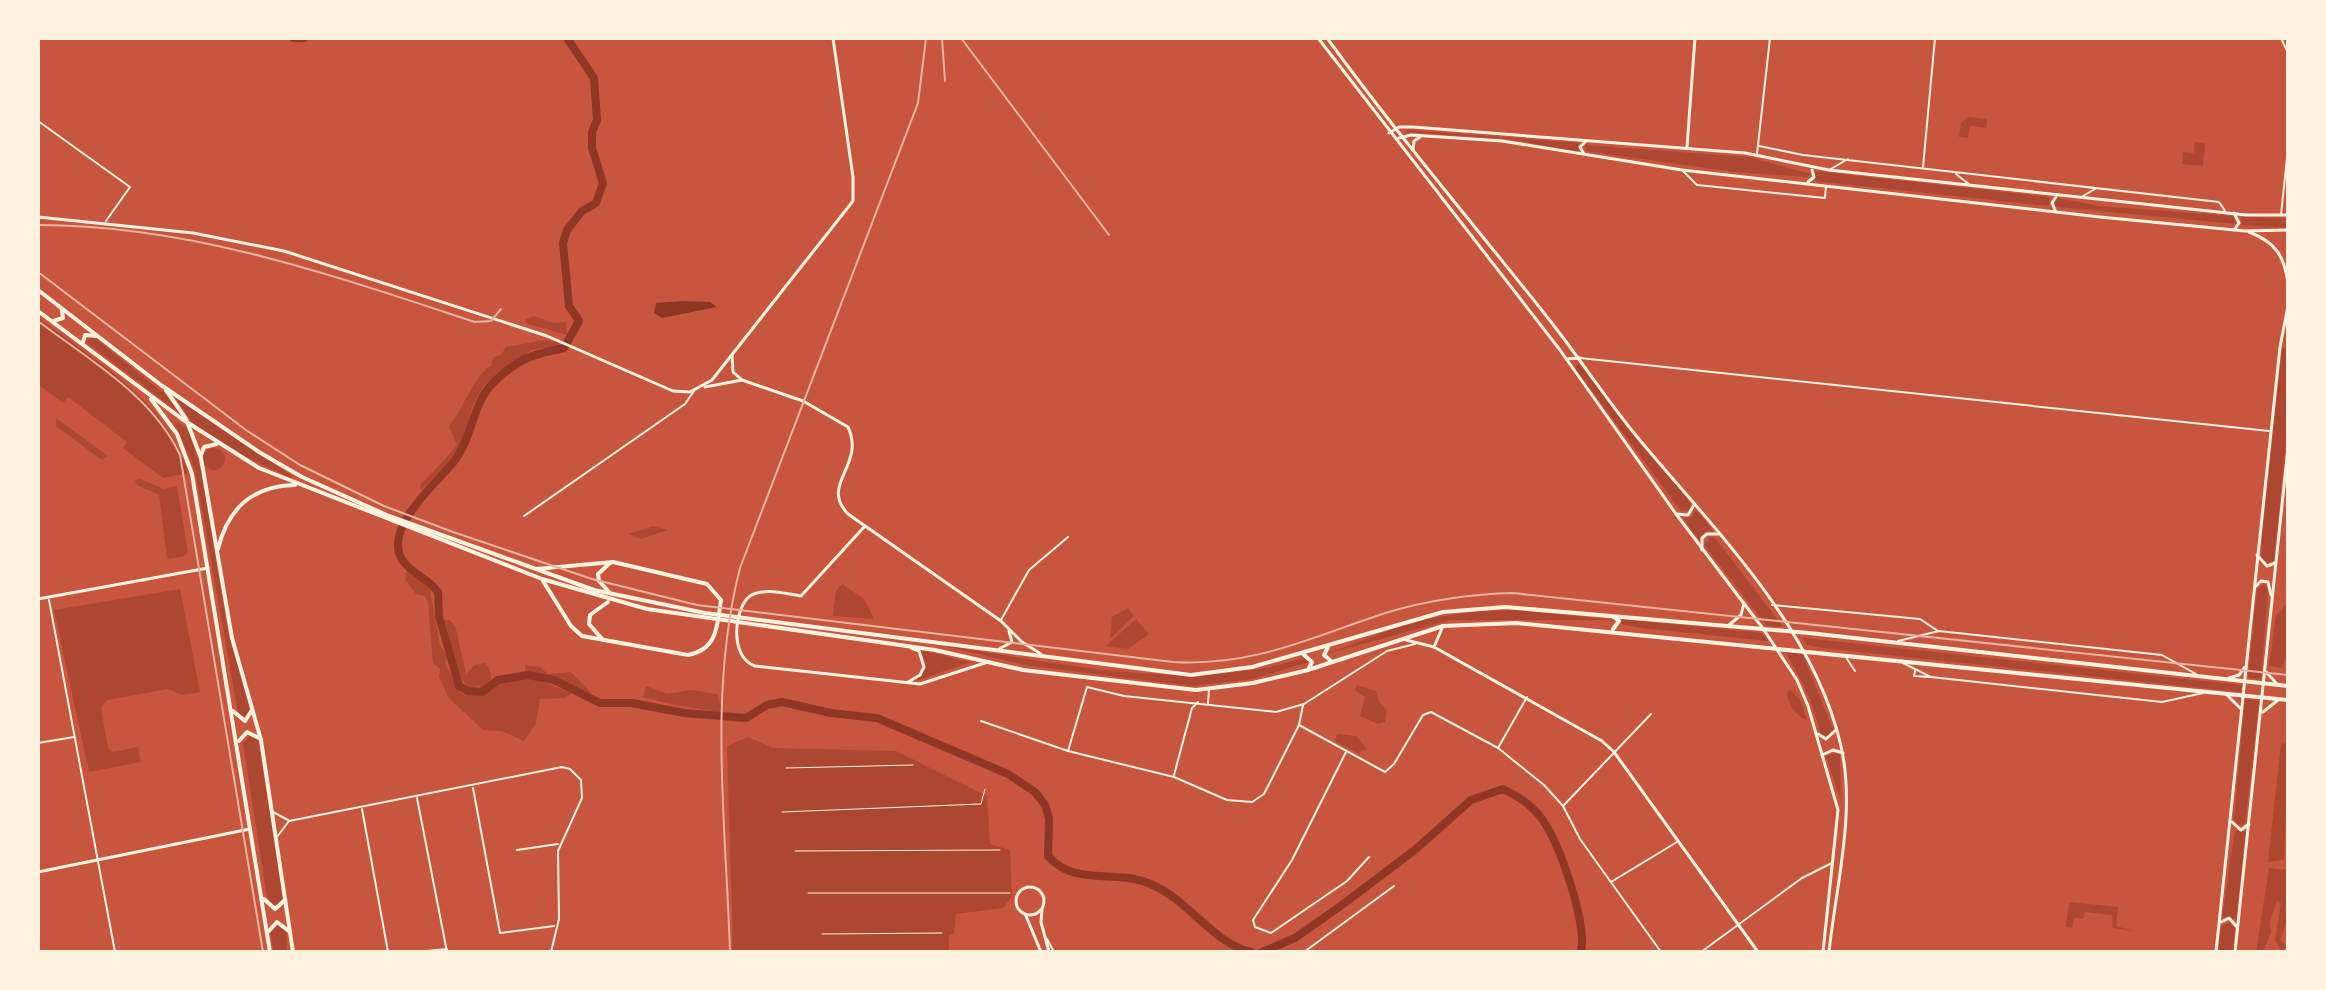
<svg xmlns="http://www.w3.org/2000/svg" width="2326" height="990" viewBox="0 0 2326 990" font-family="'Alegreya Sans',sans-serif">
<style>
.green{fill:#ae4732}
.water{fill:#8f3625}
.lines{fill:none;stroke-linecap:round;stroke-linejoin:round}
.river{stroke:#8f3625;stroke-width:8}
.service{stroke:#fff3e0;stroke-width:1}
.minor{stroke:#fff3e0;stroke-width:2}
.tertiary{stroke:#fff3e0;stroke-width:3}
.secondary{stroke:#fff3e0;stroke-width:3}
.primary{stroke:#fff3e0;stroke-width:4}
.tram{stroke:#e9b49f;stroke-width:2}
.rail{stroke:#e9b49f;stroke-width:2}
</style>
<rect width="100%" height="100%" fill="#c8553d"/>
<g class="green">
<path d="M1968,117l19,2 -1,9 -16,-2 -2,12 -9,-1 2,-14z"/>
<path d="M1408,130l171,13 -1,9 -68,-13 -104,-7z"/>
<path d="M2195,142l10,1 -2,23 -21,-2 1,-12 11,1z"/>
<path d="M1585,145l163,12 63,17 -4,3 -72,-5 -149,-21z"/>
<path d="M1815,171l235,26 -1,9 -234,-25z"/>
<path d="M2057,198l42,8 134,10 3,8 -179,-17 -3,-4z"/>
<path d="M2242,216l46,3v9l-47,-3z"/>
<path d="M534,316l19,7 13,-1 1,13 -40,-11 -2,-4z"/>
<path d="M38,317c57,45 129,82 150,156l-25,5 -40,-30 4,-6 -59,-45 -5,6 -25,-19z"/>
<path d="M92,336l72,57 17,21 -95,-72z"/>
<path d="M544,340l14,2 1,4 -28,4 -47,35 -11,20 -12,39 -17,23 -23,23 -1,-5c14,-14 24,-24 37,-40l-8,-19c12,-13 27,-54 42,-60l2,-9 8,-2 5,-8z"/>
<path d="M2288,346v76l-14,138 -6,4 -7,-5 1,-23 20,-187z"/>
<path d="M1578,363l112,139 1,8 -10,1 -106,-143z"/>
<path d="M176,398l116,78 -1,2 -55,-26 -44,-29z"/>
<path d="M56,418l52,38 -6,4 -46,-34z"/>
<path d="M174,421l14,8 13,41 27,163 23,75 -5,9 -8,-4 -43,-243z"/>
<circle cx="214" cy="459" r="11"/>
<path d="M140,479l24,10 13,-3 11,66 -3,4 -18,3 -8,-64 -22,-10 -2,-5z"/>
<path d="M1696,510l17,20 -9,2 -4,9 -17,-23 8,-1z"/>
<path d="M653,526l14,4 -26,9 -12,-5z"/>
<path d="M1710,536l6,3 67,88 -16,-1 -63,-81z"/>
<path d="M413,571l17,19 10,55 7,12 -2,7 17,30h23l17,-17 20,-3 50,19 -7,5 -25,1 -4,24 -12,18 -22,-10 -19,-1 -34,-32 -10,-21 1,-8 -7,-6 -5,-61 -3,-6 -9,-2 -11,-15 1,-6z"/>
<path d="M842,584l22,15 10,20 -41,-3 3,-25z"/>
<path d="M2264,584l4,5 -7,90 -13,-1 9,-89z"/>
<path d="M180,589l20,103 -18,3 -14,-6 -61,11 -6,8 7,40 5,4 25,-5 3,15 -52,10 -35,-162z"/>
<path d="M2288,603v46l-6,19 -13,-2 7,-50z"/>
<path d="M1128,608l6,8 -24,23 2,-22z"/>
<path d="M1518,610l98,10h-166l-124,34 90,-34 56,-8z"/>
<path d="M1136,619l13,15 -21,15 -22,-3z"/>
<path d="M1622,619l140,14 6,8 -127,-13 -20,-4z"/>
<path d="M445,620h5l6,9 10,45 9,-9 10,-2c9,10 8,21 -4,28l-1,-6 -11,3 -11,-14z"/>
<path d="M1803,638l439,47 -1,7 -419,-44 -15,-3z"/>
<path d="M940,645c121,18 247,50 367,12l2,5 -57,17 -60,7 -168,-21z"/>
<path d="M920,650l50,12 -54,19 10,-18z"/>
<path d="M1786,652l16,1 31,76 -6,7 -6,-2 -12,-38z"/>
<path d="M525,665l15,2 8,7 23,-2 21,22 -44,-17 -9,2 -1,-4 -12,-2z"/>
<path d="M1357,685l19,6 3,11 8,8 -2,12 -7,2 -18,-8 5,-19 -10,-7z"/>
<path d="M646,686l21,8 24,-4 26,4 5,15 -3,3c-27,-4 -51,-8 -76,-15z"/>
<path d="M1791,690l9,10 7,20c-10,-2 -20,-18 -20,-28z"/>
<path d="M2245,699l14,2 -14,122 -6,3 -5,-6z"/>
<path d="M1337,734l19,2 11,13 -9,4 -23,-12z"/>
<path d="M251,735l7,6 26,156 -7,8h-5l-5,-8 -24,-154z"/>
<path d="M748,737l25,11 123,3 91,45 3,48 20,6 2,46 -9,12 -47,6 -2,20h-5v18h-216l-6,-206z"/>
<path d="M2288,743l-4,117 -16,2 13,-118z"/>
<path d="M1835,753l5,1 1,47 -14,-41 -1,-4z"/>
<path d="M2235,831l11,1 -10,87 -14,-2z"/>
<path d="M2269,868l19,2v49l-8,20 6,8 -5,3 -6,-10 6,-37 -4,-2 -7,20 1,11 -8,20h-7z"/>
<path d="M2069,902l49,5 -2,19 18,5 -21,-3 -1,-13 -27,-3 -2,7 -9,-1 -2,10 -6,-1z"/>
<path d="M2230,922l5,6 -2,24h-15l3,-26z"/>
<path d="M278,925l8,5 1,22h-13l-4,-21z"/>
</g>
<path class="water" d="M683,301l27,1 7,5 -55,11 -8,-5 2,-10z"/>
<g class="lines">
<g class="river">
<path d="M294,38h10"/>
<path d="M567,38l27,40 3,42 -5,12v16l11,35 -7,20 -14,8 -15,19 -4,13 6,63 10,15 -15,27c-34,7 -45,10 -71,35 -20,19 -21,55 -38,77 -16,21 -65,61 -56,93 5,17 29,25 39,39l1,24 20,70 9,5 14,1 16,-12 30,-5 26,5 46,23h32l52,10 62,5 21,-13 15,-3 49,11 46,5 131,56 27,18 10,13 4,13 -1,38c27,31 65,13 100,27 40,15 65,61 103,69"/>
<path d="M1262,952l33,-14 47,-33 74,-56 55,-49 32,-11c16,8 28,15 39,30 18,25 45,104 39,133"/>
</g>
<g class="service">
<path d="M786,768l127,-3"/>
<path d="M782,812l199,-8 4,-15"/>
<path d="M795,851l205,-1"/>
<path d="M808,893h202"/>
<path d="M822,934l120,-1"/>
</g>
<g class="minor">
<path d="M2281,38l7,15"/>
<path d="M38,121l92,66 -24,34"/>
<path d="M1759,146l44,9 416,47 6,9"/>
<path d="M1757,154l13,-116"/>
<path d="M1923,167l12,-129"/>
<path d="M1829,170l19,-11"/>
<path d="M1683,171l14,14 128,13 1,-12"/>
<path d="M1956,174l14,11"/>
<path d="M2083,196l12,-7"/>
<path d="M2281,215l7,-67"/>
<path d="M1580,358l689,73"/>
<path d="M524,516l161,-112 9,-13"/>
<path d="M49,600l66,352"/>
<path d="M1772,605l148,14 18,12"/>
<path d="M1001,620l28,-50 39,-33"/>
<path d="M1898,641l41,-10 223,24 34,19"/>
<path d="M1847,659l8,12"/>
<path d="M1903,663l28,14 231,25 41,-9"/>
<path d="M1915,671l-1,5 15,1"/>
<path d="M1208,703l1,-14"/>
<path d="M981,721l87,30 106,26 53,23 25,2 12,-8 35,-69 4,-20"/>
<path d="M1299,725l86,47 9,-8 29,-49 8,-3 67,36 46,37 19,21 17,33 81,113"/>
<path d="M38,743l36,-6"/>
<path d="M1498,748l29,-51"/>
<path d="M1068,751l19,-64 37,9 152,16 28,-8 83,-53 28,-7"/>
<path d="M1346,752l-54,108 -39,60 2,7 16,6 76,-52 22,-24"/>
<path d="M1174,775l18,-67 6,-6"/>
<path d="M473,788l27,145 54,-7"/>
<path d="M417,798l30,154"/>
<path d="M1564,805l87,-91"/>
<path d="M362,809l26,143"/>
<path d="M273,812l15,8"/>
<path d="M289,821l273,-54 8,2 11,11 1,18 -24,53 1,68 -8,33"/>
<path d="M277,837l12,-16"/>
<path d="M517,850l41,-6"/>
<path d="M1611,882l66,-40"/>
<path d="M1047,939l7,13"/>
<path d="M416,952l31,-3"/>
<path d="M1304,952l90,-66"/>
<path d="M1701,952l101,-74 30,-15"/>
</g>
<g class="tertiary">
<path d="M1687,147l8,-109"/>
<path d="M732,355l1,17 9,8 61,21 45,26c18,39 -29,57 0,87l153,107 21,21 19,12"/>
<path d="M1566,359l14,-1"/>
<path d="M705,387l37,-7"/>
<path d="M865,526l-64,70c-15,-2 -37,-9 -51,0 -15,10 -22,61 5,70l165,18 68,-22"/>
<path d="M2257,555l10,11 8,-3"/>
<path d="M2256,586l5,-5 7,1 3,13"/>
<path d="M38,599l170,-31"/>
<path d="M1406,640l28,7 168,94 12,11 144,200"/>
<path d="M1434,647l9,-21"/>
<path d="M999,649l13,-7 -3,-11"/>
<path d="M2266,672l11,12"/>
<path d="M2229,678l10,-3 6,-8"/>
<path d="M908,682l12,-7 4,-8 -5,-16 -8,-3"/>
<path d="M2227,695l14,14"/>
<path d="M2263,712l15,-12"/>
<path d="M2232,822l9,8 8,-6"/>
<path d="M2221,922l8,-4 7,8"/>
<path d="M2216,952l64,-605 8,-41"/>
<path d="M2235,952l53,-504"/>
</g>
<g class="secondary">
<path d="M1318,38l242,312 116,164 88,116 33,50 11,26 30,104 -15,142"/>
<path d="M1327,38c69,95 144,183 217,275 33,41 61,85 94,125 75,90 174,187 202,304 17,67 -4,143 -11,210"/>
<path d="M1389,133l10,-6h14l332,26 84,17 417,45h42"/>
<path d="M1399,138l12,-3 91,6 180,29 418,47 145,14 43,-1"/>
<path d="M1413,150l1,-9 6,-4"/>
<path d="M1584,154l-4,-7 5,-5"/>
<path d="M1808,182l6,-5 -2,-7"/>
<path d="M2055,210l-3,-7 4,-6"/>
<path d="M38,217l155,16 91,18 263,85 126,55 17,1 22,-12 141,-179v-24l-20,-139"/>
<path d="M2234,230l5,-7 -5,-10"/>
<path d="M2249,232c26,10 35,23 39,51"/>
<path d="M1676,514l12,1 6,-10"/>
<path d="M1702,550v-12l5,-4h11"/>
<path d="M1729,625l12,-10 3,-12"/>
<path d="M1818,734l8,5 10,-9"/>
<path d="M1822,755l11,-5 10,3"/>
<path d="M38,872l212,-43"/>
<circle cx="1030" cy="901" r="14"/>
<path d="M1042,909l-1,13 8,30"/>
<path d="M1026,916l15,36"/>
</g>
<g class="primary">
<path d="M38,290l123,95 98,67 43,25 87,39 205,74 111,23 486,62 61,-8 191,-55 62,-5 304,26 479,53"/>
<path d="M38,311l144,108 77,49 283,111 105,30 288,41 88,20 173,20 57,-7 55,-13 135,-44 73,-3 772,77"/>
<path d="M53,321l10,-3 -1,-8"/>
<path d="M83,342l2,-7 11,1"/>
<path d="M166,390l20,29 15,39 31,180 29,102 32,212"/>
<path d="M151,399l26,35 15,40 78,478"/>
<path d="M201,455l3,-8 13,-3"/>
<path d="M218,549c10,-41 34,-63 77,-64"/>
<path d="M536,569l77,-7 94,22 14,16c-4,26 -3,49 -33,55l-106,-19 -11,-10 -28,-45"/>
<path d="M609,592l-10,-11 -1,-7 12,-11"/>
<path d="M1613,629l6,-8 -5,-4"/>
<path d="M603,640l-14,-16 1,-9 18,-13"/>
<path d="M1328,647l-4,8 7,6"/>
<path d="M1303,654l9,8 -3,6"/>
<path d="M233,711l12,10 7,-11"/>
<path d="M239,741l8,-9 12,6"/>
<path d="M264,899l11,10 10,-9"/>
<path d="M268,932l9,-10 13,10"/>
</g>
<g class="tram">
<path d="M38,225c152,0 294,50 437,97l16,-1 10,-12"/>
<path d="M38,272l208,158 54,35 84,41 69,26 139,47 105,26 476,57c83,5 142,-27 219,-51 39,-11 80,-17 121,-18l775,82"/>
<path d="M38,321c51,39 114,74 142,134l83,497"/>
</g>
<g class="rail">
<path d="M942,38l3,43"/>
<path d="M961,38l148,197"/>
<path d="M730,952c-4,-127 -22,-260 10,-384l178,-465 8,-65"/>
</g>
</g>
<rect width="2326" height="990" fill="none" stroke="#fff3e0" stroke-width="80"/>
</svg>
